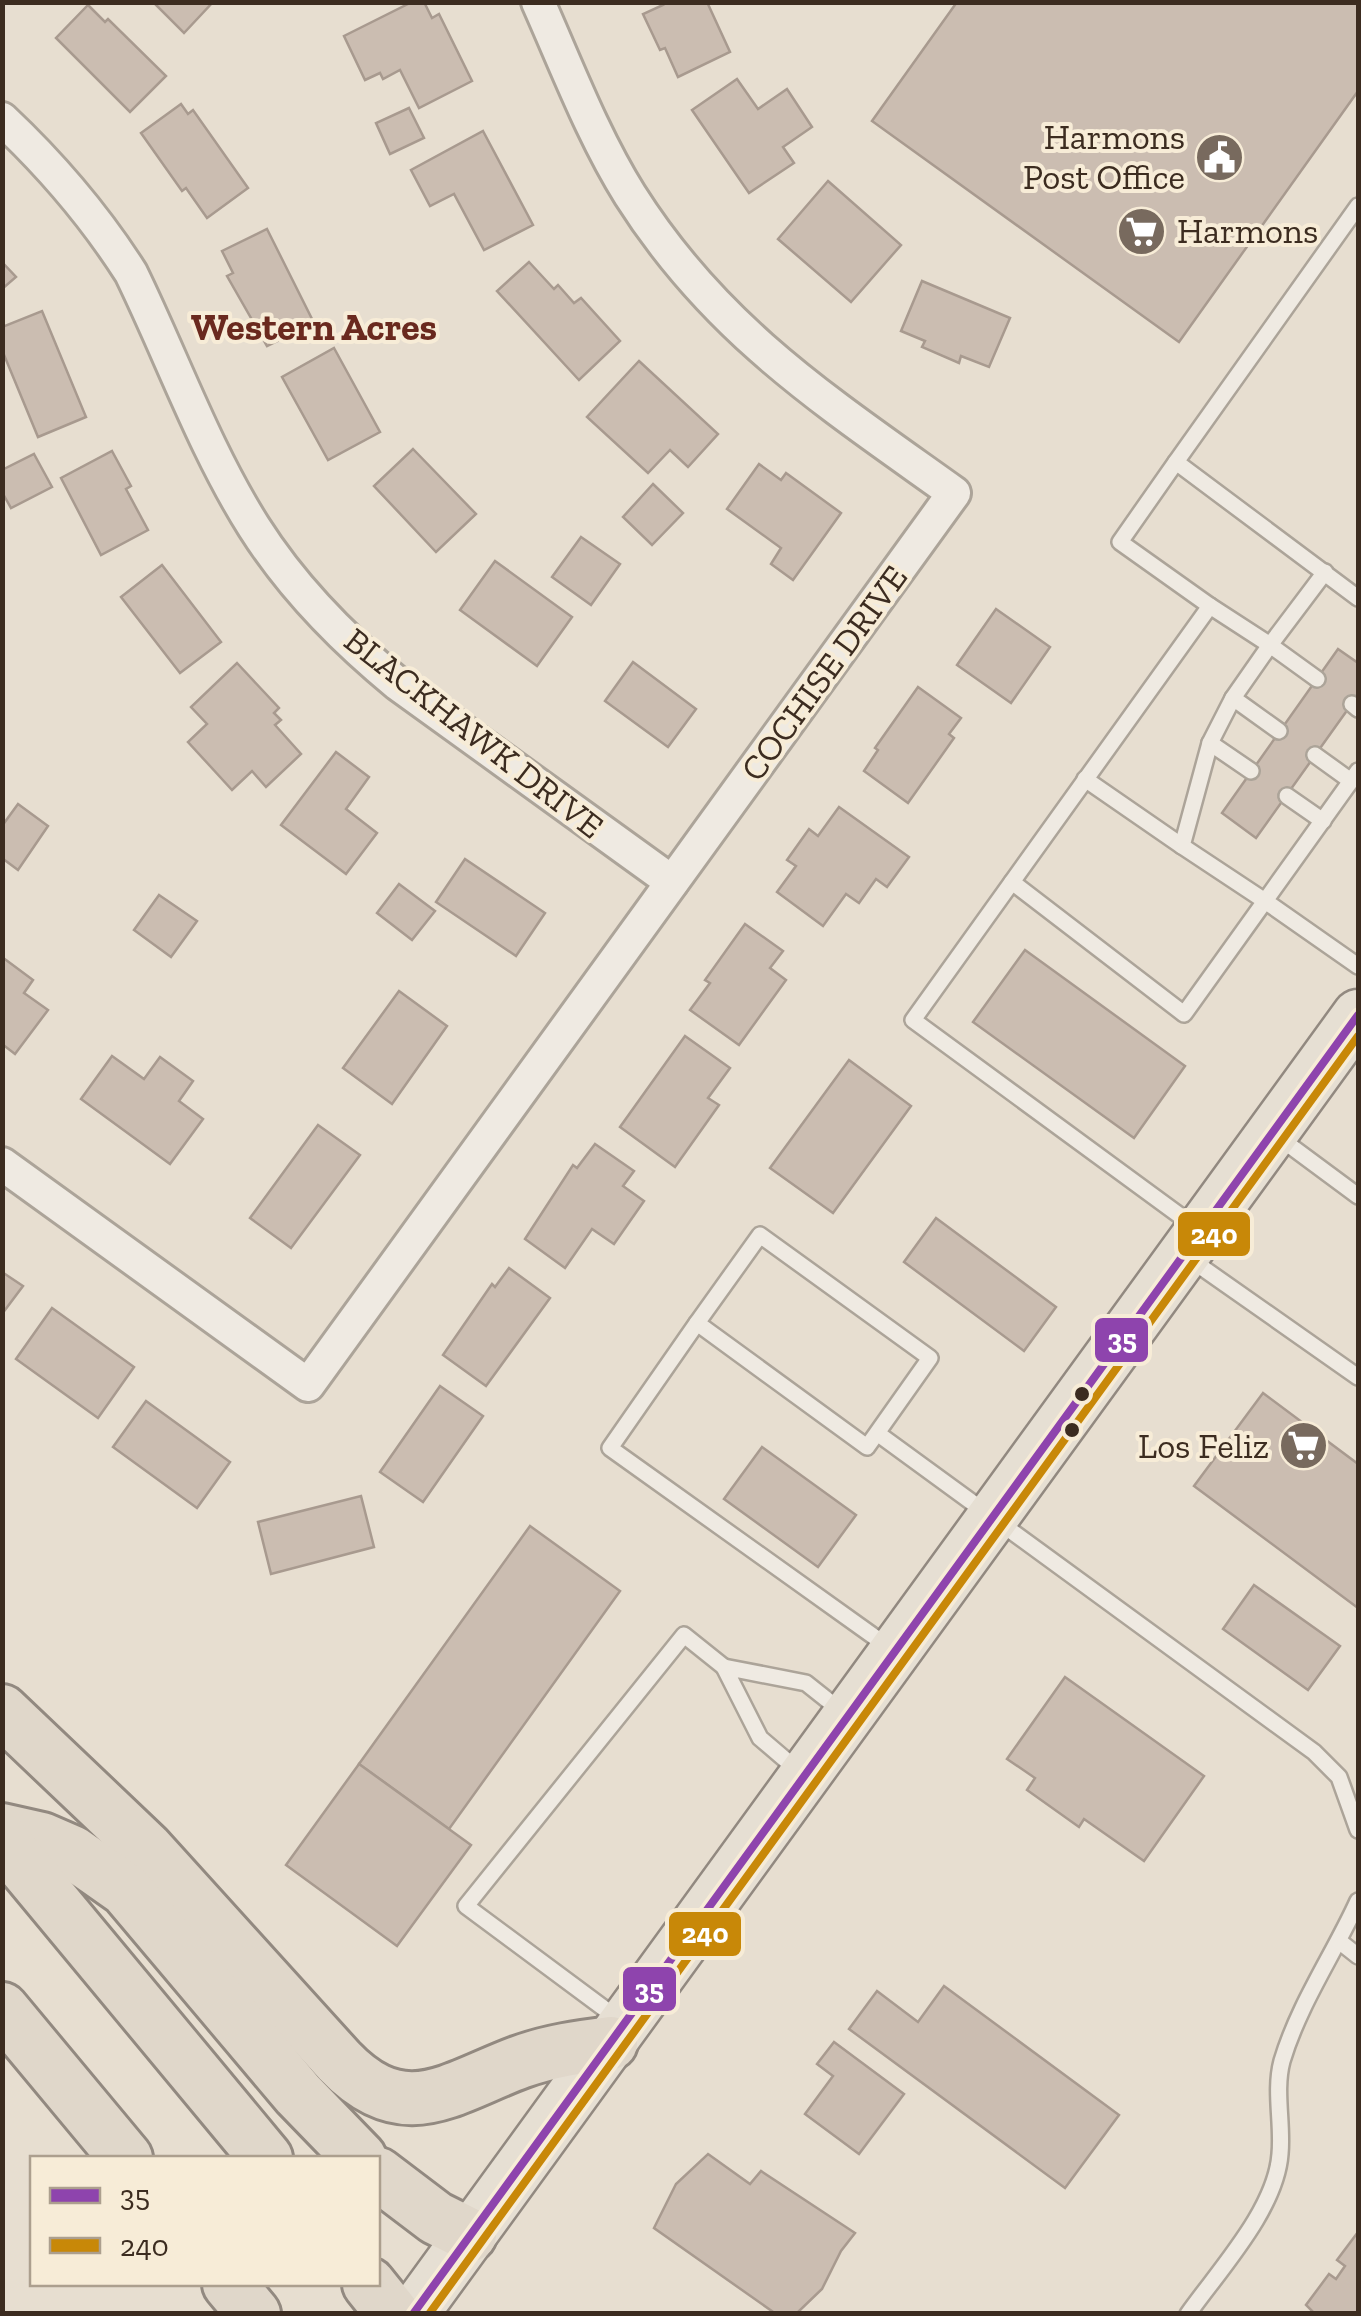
<svg xmlns="http://www.w3.org/2000/svg" width="1361" height="2316" viewBox="0 0 1361 2316" font-family="'Zilla Slab',serif">
<style>
.building{fill:#cbbdb1;stroke:#a89a8f;stroke-width:2.5}
.lines{fill:none;stroke-linecap:round;stroke-linejoin:round}
.service-casing{stroke:#aca499;stroke-width:20}
.minor-casing{stroke:#aca499;stroke-width:38}
.primary-casing{stroke:#928980;stroke-width:55}
.trunk-casing{stroke:#928980;stroke-width:58}
.service{stroke:#efeae2;stroke-width:15}
.minor{stroke:#efeae2;stroke-width:32}
.primary{stroke:#e6dfd3;stroke-width:50}
.trunk{stroke:#e0d7ca;stroke-width:52}
.bus-1-casing{stroke:#f7ecd7;stroke-width:15}
.bus-2-casing{stroke:#f7ecd7;stroke-width:15}
.bus-1{stroke:#8e44ad;stroke-width:8}
.bus-2{stroke:#c88808;stroke-width:8}
.bus-dot{fill:#3c2c20;stroke:#f7ecd7;stroke-width:4}
.labels{text-anchor:middle;stroke-width:8;stroke-linejoin:round;paint-order:stroke}
.poi-label{font-size:35px;fill:#3c2c20;stroke:#f7ecd7;text-anchor:end}
.street-label{font-size:35px;fill:#3c2c20;stroke:#f7ecd7}
.neighbourhood-label{font-size:38px;font-weight:bold;fill:#6a291e;stroke:#f7ecd7}
.line-badge{stroke:#f7ecd7;stroke-width:4}
.badge-label{font-size:28px;text-anchor:middle;font-weight:bold;fill:#fff}
</style>
<rect width="100%" height="100%" fill="#e7ded0"/>
<g class="building">
<path d="M153,2h60l-29,31z"/>
<path d="M412,2h12l8,16 7,-4 33,67 -53,27 -19,-38 -17,9 -3,-6 -15,7 -21,-44z"/>
<path d="M661,2h46l23,50 -52,25 -13,-29 -5,2 -17,-36 20,-9z"/>
<path d="M957,2h401v89l-179,251 -307,-221z"/>
<path d="M88,5l17,17 3,-3 58,57 -36,36 -74,-74z"/>
<path d="M737,79l21,30 29,-20 25,38 -29,20 11,16 -45,30 -57,-83z"/>
<path d="M181,104l7,10 5,-4 55,78 -41,30 -21,-30 -4,3 -41,-58z"/>
<path d="M409,108l15,30 -34,16 -14,-31z"/>
<path d="M483,131l50,94 -49,25 -30,-56 -24,12 -19,-36z"/>
<path d="M828,181l73,64 -50,57 -73,-63z"/>
<path d="M267,229l47,94 -47,23 -40,-70 6,-3 -11,-22z"/>
<path d="M2,262l14,15 -14,12z"/>
<path d="M529,262l25,27 4,-4 16,18 7,-5 39,43 -41,39 -82,-89z"/>
<path d="M922,281l88,37 -21,49 -28,-11 -2,7 -37,-16 3,-6 -24,-10z"/>
<path d="M42,311l44,106 -48,20 -36,-87v-23z"/>
<path d="M334,348l46,84 -52,28 -46,-83z"/>
<path d="M639,361l79,73 -30,33 -18,-17 -22,23 -61,-56z"/>
<path d="M413,449l63,65 -40,38 -62,-66z"/>
<path d="M112,451l19,35 -5,3 22,41 -47,25 -40,-77z"/>
<path d="M34,454l18,33 -41,21 -9,-16v-22z"/>
<path d="M759,464l22,16 5,-7 55,40 -48,67 -22,-16 10,-16 -54,-39z"/>
<path d="M653,484l30,29 -31,32 -29,-28z"/>
<path d="M581,537l39,27 -29,41 -39,-28z"/>
<path d="M495,561l77,56 -35,49 -77,-56z"/>
<path d="M162,565l59,77 -41,31 -59,-76z"/>
<path d="M996,609l54,38 -39,56 -54,-38z"/>
<path d="M1338,649l20,14v32l-102,143 -34,-25z"/>
<path d="M633,662l63,47 -28,38 -63,-46z"/>
<path d="M237,663l42,45 -5,5 7,7 -6,5 26,29 -35,33 -14,-16 -20,19 -44,-48 19,-18 -16,-17z"/>
<path d="M918,687l43,31 -12,16 5,4 -46,65 -44,-32 14,-21 -3,-2z"/>
<path d="M336,752l33,25 -23,32 31,24 -31,41 -65,-49z"/>
<path d="M18,804l30,22 -30,44 -16,-12v-32z"/>
<path d="M839,807l70,50 -22,30 -11,-8 -17,24 -13,-9 -23,32 -46,-34 19,-26 -9,-6 22,-31 9,7z"/>
<path d="M465,859l80,54 -29,43 -80,-54z"/>
<path d="M399,884l36,27 -23,29 -35,-27z"/>
<path d="M159,895l38,26 -26,36 -37,-27z"/>
<path d="M745,924l38,27 -13,17 16,12 -47,65 -49,-35 20,-27 -5,-3z"/>
<path d="M1025,950l160,116 -51,72 -161,-116z"/>
<path d="M2,957l31,23 -9,13 24,17 -33,44 -13,-10z"/>
<path d="M399,991l48,35 -55,78 -49,-36z"/>
<path d="M685,1036l45,32 -22,30 11,7 -44,62 -55,-40z"/>
<path d="M112,1056l32,23 16,-22 33,24 -14,20 24,18 -33,45 -89,-65z"/>
<path d="M849,1060l62,46 -78,107 -63,-45z"/>
<path d="M318,1125l42,30 -69,93 -41,-30z"/>
<path d="M595,1144l39,27 -11,15 21,15 -30,43 -22,-15 -27,39 -40,-29 48,-74 4,3z"/>
<path d="M936,1218l120,89 -32,44 -120,-89z"/>
<path d="M509,1268l41,30 -64,88 -43,-31 49,-71 3,3z"/>
<path d="M2,1272l21,14 -21,28z"/>
<path d="M52,1308l82,59 -36,51 -82,-59z"/>
<path d="M440,1386l43,30 -60,86 -43,-30z"/>
<path d="M1263,1393l95,71v144l-164,-122z"/>
<path d="M146,1401l84,61 -33,46 -84,-61z"/>
<path d="M762,1447l94,68 -38,52 -94,-68z"/>
<path d="M361,1496l13,51 -103,27 -13,-52z"/>
<path d="M530,1526l90,65 -171,238 -90,-65z"/>
<path d="M1254,1585l86,61 -32,44 -85,-61z"/>
<path d="M1065,1677l139,99 -60,85 -60,-42 -5,8 -52,-37 8,-12 -28,-19z"/>
<path d="M359,1764l112,81 -74,101 -111,-81z"/>
<path d="M944,1986l175,129 -54,73 -216,-159 28,-38 41,31z"/>
<path d="M834,2042l70,52 -45,60 -54,-40 28,-38 -16,-12z"/>
<path d="M708,2154l42,30 11,-13 94,62 -14,18 -19,38 -26,25h-20l-122,-86 22,-44z"/>
<path d="M1358,2232v82h-43l-9,-9 23,-31 7,5 9,-13 -8,-6z"/>
</g>
<g class="lines">
<defs>
<g id="service">
<path d="M1358,206l-182,256 182,136"/>
<path d="M1176,462l-56,80 90,64 -297,414 281,206"/>
<path d="M1210,606l60,39 55,-73"/>
<path d="M1233,698l46,33"/>
<path d="M1352,704l6,5"/>
<path d="M1210,743l41,28"/>
<path d="M1315,755l36,26"/>
<path d="M1358,771l-93,130 93,65"/>
<path d="M1085,779l97,67"/>
<path d="M1287,796l36,25"/>
<path d="M1012,882l172,132 81,-113 -83,-55 28,-103 23,-45 37,-53 47,34"/>
<path d="M1277,1136l81,60"/>
<path d="M1187,1257l171,120"/>
<path d="M697,1323l-87,125 280,200"/>
<path d="M877,1433l53,-75 -170,-123 -63,88 170,124 10,-14 437,319 25,25 19,53"/>
<path d="M801,1773l-41,-35 -36,-71 82,16 39,31"/>
<path d="M1339,1941l19,15"/>
<path d="M621,2021l-155,-115 218,-271 40,32"/>
<path d="M1188,2314c32,-45 88,-105 92,-160 3,-30 -6,-63 2,-93 17,-57 52,-107 76,-160"/>
</g>
<g id="minor">
<path d="M2,119c50,47 92,96 129,154 41,84 73,175 123,254 38,60 89,112 144,157l274,198"/>
<path d="M2,1164l306,221 646,-892c-127,-91 -238,-162 -324,-298 -37,-59 -63,-128 -92,-193"/>
</g>
<path id="primary" d="M413,2314l945,-1299"/>
<g id="trunk">
<path d="M2,1711l144,137 193,213c65,68 111,27 181,1 30,-11 60,-15 91,-19"/>
<path d="M2,1830l40,9 30,13 54,38 172,204 62,64"/>
<path d="M2,1840l264,318"/>
<path d="M2,2009l124,149"/>
<path d="M378,2174l58,44 34,17"/>
<path d="M229,2284l25,30"/>
<path d="M369,2284l24,30"/>
</g>
</defs>
<use href="#service" class="service-casing"/>
<use href="#minor" class="minor-casing"/>
<use href="#primary" class="primary-casing"/>
<use href="#trunk" class="trunk-casing"/>
<use href="#service" class="service"/>
<use href="#minor" class="minor"/>
<use href="#primary" class="primary"/>
<use href="#trunk" class="trunk"/>
<defs>
<path id="bus-1" d="M413,2314l945,-1299"/>
<path id="bus-2" d="M429,2314l929,-1278"/>
</defs>
<use href="#bus-1" class="bus-1-casing"/>
<use href="#bus-2" class="bus-2-casing"/>
<use href="#bus-1" class="bus-1"/>
<use href="#bus-2" class="bus-2"/>
</g>
<defs>
<symbol id="civic-disc" viewBox="-11 -11 22 22"><circle r="9.5" fill="#786a5e" stroke="#f7ecd7"/><path d="M-.6-6.5H3V-4.5H.6V-3L4-1V1h2V6H-6V1h2V-1L-.6-3ZM-1.2 2.5V6h2.4V2.5Z" fill="#fff"/></symbol>
<symbol id="supermarket-disc" viewBox="-11 -11 22 22"><circle r="9.5" fill="#786a5e" stroke="#f7ecd7"/><path d="M-6-5.5h2.5l.6 2H6L4.5 2H-2.5L-4.4-4H-6ZM-1.5 3.2a1.3 1.3 0 1 0 .1 0ZM3 3.2a1.3 1.3 0 1 0 .1 0Z" fill="#fff"/></symbol>
</defs>
<g fill-rule="evenodd">
<use href="#civic-disc" x="1192" y="130" width="55" height="55"/>
<use href="#supermarket-disc" x="1114" y="204" width="55" height="55"/>
<use href="#supermarket-disc" x="1276" y="1418" width="55" height="55"/>
</g>
<g class="bus-dot">
<circle cx="1082" cy="1394" r="9"/>
<circle cx="1072" cy="1430" r="9"/>
</g>
<g class="labels">
<g class="poi-label">
<text x="1185" y="149">Harmons<tspan x="1185" dy="40">Post Office</tspan></text>
<text x="1177" y="243" text-anchor="start">Harmons</text>
<text x="1269" y="1458">Los Feliz</text>
</g>
<g class="street-label">
<text transform="translate(824 673) rotate(-54)" y="12">COCHISE DRIVE</text>
<text transform="translate(474 733) rotate(38)" y="12">BLACKHAWK DRIVE</text>
</g>
<g class="neighbourhood-label">
<text x="314" y="340">Western Acres</text>
</g>
</g>
<g class="line-badge">
<rect x="1176" y="1210" width="76" height="48" rx="10" fill="#c88808"/>
<rect x="1093" y="1316" width="57" height="48" rx="10" fill="#8e44ad"/>
<rect x="667" y="1910" width="76" height="48" rx="10" fill="#c88808"/>
<rect x="621" y="1965" width="57" height="48" rx="10" fill="#8e44ad"/>
</g>
<g class="badge-label">
<text x="1214" y="1244">240</text>
<text x="1122" y="1349">35</text>
<text x="705" y="1943">240</text>
<text x="649" y="1999">35</text>
</g>
<rect width="1361" height="2316" fill="none" stroke="#3c2c20" stroke-width="10"/>
<rect x="30" y="2156" width="350" height="130" fill="#f7ecd7" stroke="#ac9f8e" stroke-width="2.5"/>
<rect x="50" y="2188" width="50" height="15" fill="#8e44ad" stroke="#ac9f8e" stroke-width="2.5"/>
<text x="120" y="2206" font-size="30" fill="#3c2c20">35</text>
<rect x="50" y="2238" width="50" height="15" fill="#c88808" stroke="#ac9f8e" stroke-width="2.5"/>
<text x="120" y="2256" font-size="30" fill="#3c2c20">240</text>
</svg>
